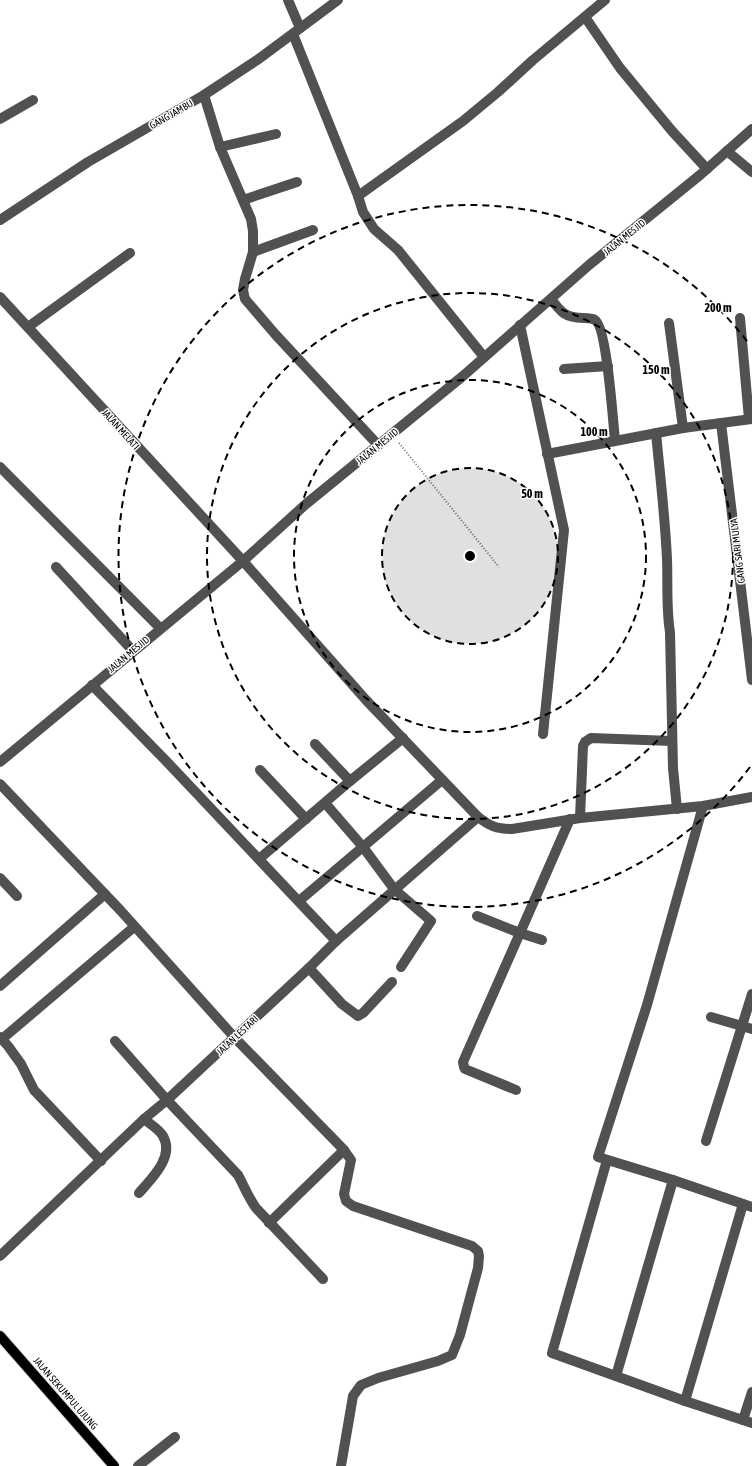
<svg xmlns="http://www.w3.org/2000/svg" width="752" height="1466" viewBox="0 0 752 1466" font-family="'Asap Condensed',sans-serif">
<style>
.lines{fill:none;stroke-linecap:round;stroke-linejoin:round}
.major-casing{stroke:#dbdbdb;stroke-width:12}
.path{stroke:#737373;stroke-width:2;stroke-dasharray:1 2;stroke-linecap:butt}
.minor{stroke:#515151;stroke-width:10}
.major{stroke:#000;stroke-width:10}
.ring{fill:none;stroke:#000;stroke-width:2;stroke-dasharray:7 5}
.labels{text-anchor:middle;stroke-width:3;stroke-linejoin:round;paint-order:stroke}
.street-label{font-size:10px;fill:#000;stroke:#fff}
.centre{fill:#000;stroke:#fff;stroke-width:2}
.ring-label{font-size:12px;text-anchor:middle;font-weight:bold;fill:#000;stroke:#fff;stroke-width:3;stroke-linejoin:round;paint-order:stroke}
</style>
<rect width="100%" height="100%" fill="#fff"/>
<g class="lines">
<defs>
<path id="major" d="M0,1336l114,130"/>
</defs>
<use href="#major" class="major-casing"/>
<path class="path" d="M399,443l100,124"/>
<g class="minor">
<path d="M288,0l12,28"/>
<path d="M585,17l35,51 52,63 35,38"/>
<path d="M293,34l65,162 5,16 11,17 24,21 86,107"/>
<path d="M204,95l16,52 31,72 2,12v21l-8,27 -2,11 2,9 30,35 103,111"/>
<path d="M0,119l33,-19"/>
<path d="M220,147l56,-13"/>
<path d="M727,151l25,21"/>
<path d="M358,196l105,-75 35,-29 35,-32 72,-60"/>
<path d="M243,200l54,-18"/>
<path d="M0,220l88,-58 116,-67 56,-37 78,-58"/>
<path d="M253,252l60,-22"/>
<path d="M0,297l243,264 123,139 112,117c12,9 18,12 34,12l68,-11 123,-12 49,-9"/>
<path d="M551,299c10,13 14,19 32,19 4,0 9,0 12,2 12,7 18,103 20,120"/>
<path d="M740,318l9,101"/>
<path d="M669,323l14,105"/>
<path d="M520,325l44,205 -21,204"/>
<path d="M28,327l102,-74"/>
<path d="M564,369l44,-3"/>
<path d="M721,423l31,257"/>
<path d="M656,433c4,42 9,83 11,126 1,24 -1,49 3,73l3,136 4,41"/>
<path d="M547,454l136,-26 69,-9"/>
<path d="M0,467l160,161"/>
<path d="M56,567l77,84"/>
<path d="M92,685l77,79 167,177"/>
<path d="M315,744l35,37"/>
<path d="M0,762l243,-201 63,-57 157,-128 126,-111 111,-90 52,-46"/>
<path d="M260,770l46,49"/>
<path d="M0,784l121,127 114,127 109,112 7,10 -7,34 2,7 7,5 119,40 6,5 1,5 -1,12 -18,67 -8,20 -14,6 -60,17 -17,7 -8,11 -12,70"/>
<path d="M325,803l38,44 31,42 37,32 -30,46"/>
<path d="M703,806l-56,199 -49,152 75,23 79,27"/>
<path d="M580,818l3,-72 2,-4 6,-4 81,3"/>
<path d="M259,859l91,-78 53,-43"/>
<path d="M0,878l17,18"/>
<path d="M299,901l143,-121"/>
<path d="M477,916l43,17 -57,129 1,5 1,2 51,21"/>
<path d="M542,940l-22,-7 50,-114"/>
<path d="M309,968l33,36 16,12 5,-3 29,-31"/>
<path d="M0,986l105,-92"/>
<path d="M711,1017l41,12"/>
<path d="M0,1037l8,9 13,18 13,26 67,71"/>
<path d="M2,1039l132,-112"/>
<path d="M115,1041l52,59 71,75c6,11 10,22 18,33l67,71"/>
<path d="M706,1141l46,-147"/>
<path d="M607,1160l-55,193 133,48 67,22"/>
<path d="M139,1193c12,-14 36,-36 24,-57 -4,-7 -13,-12 -19,-17"/>
<path d="M269,1223l75,-73"/>
<path d="M0,1256l144,-137 23,-19 142,-132 27,-27 142,-124"/>
<path d="M616,1376l57,-196"/>
<path d="M685,1401l58,-197"/>
<path d="M743,1420l9,-28"/>
<path d="M138,1466l37,-29"/>
</g>
<use href="#major" class="major"/>
</g>
<circle cx="470" cy="556" r="88" fill="#000" fill-opacity=".12"/>
<g class="ring">
<circle cx="470" cy="556" r="88"/>
<circle cx="470" cy="556" r="176"/>
<circle cx="470" cy="556" r="263"/>
<path d="M750 767A351 351 0 1 1 750 345"/>
</g>
<g class="labels">
<g class="street-label">
<text transform="translate(171 114) rotate(-30)" y="4">GANG JAMBU</text>
<text transform="translate(624 237) rotate(-39)" y="4">JALAN MESJID</text>
<text transform="translate(121 429) rotate(48)" y="4">JALAN MELATI</text>
<text transform="translate(377 446) rotate(-39)" y="4">JALAN MESJID</text>
<text transform="translate(737 551) rotate(-97)" y="4">GANG SARI MULYA</text>
<text transform="translate(128 654) rotate(-40)" y="4">JALAN MESJID</text>
<text transform="translate(237 1035) rotate(-43)" y="4">JALAN LESTARI</text>
<text transform="translate(66 1393) rotate(49)" y="4">JALAN SEKUMPUL UJUNG</text>
</g>
</g>
<circle cx="470" cy="556" r="6" class="centre"/>
<g class="ring-label">
<text x="718" y="312">200 m</text>
<text x="656" y="374">150 m</text>
<text x="594" y="436">100 m</text>
<text x="532" y="498">50 m</text>
</g>
</svg>
